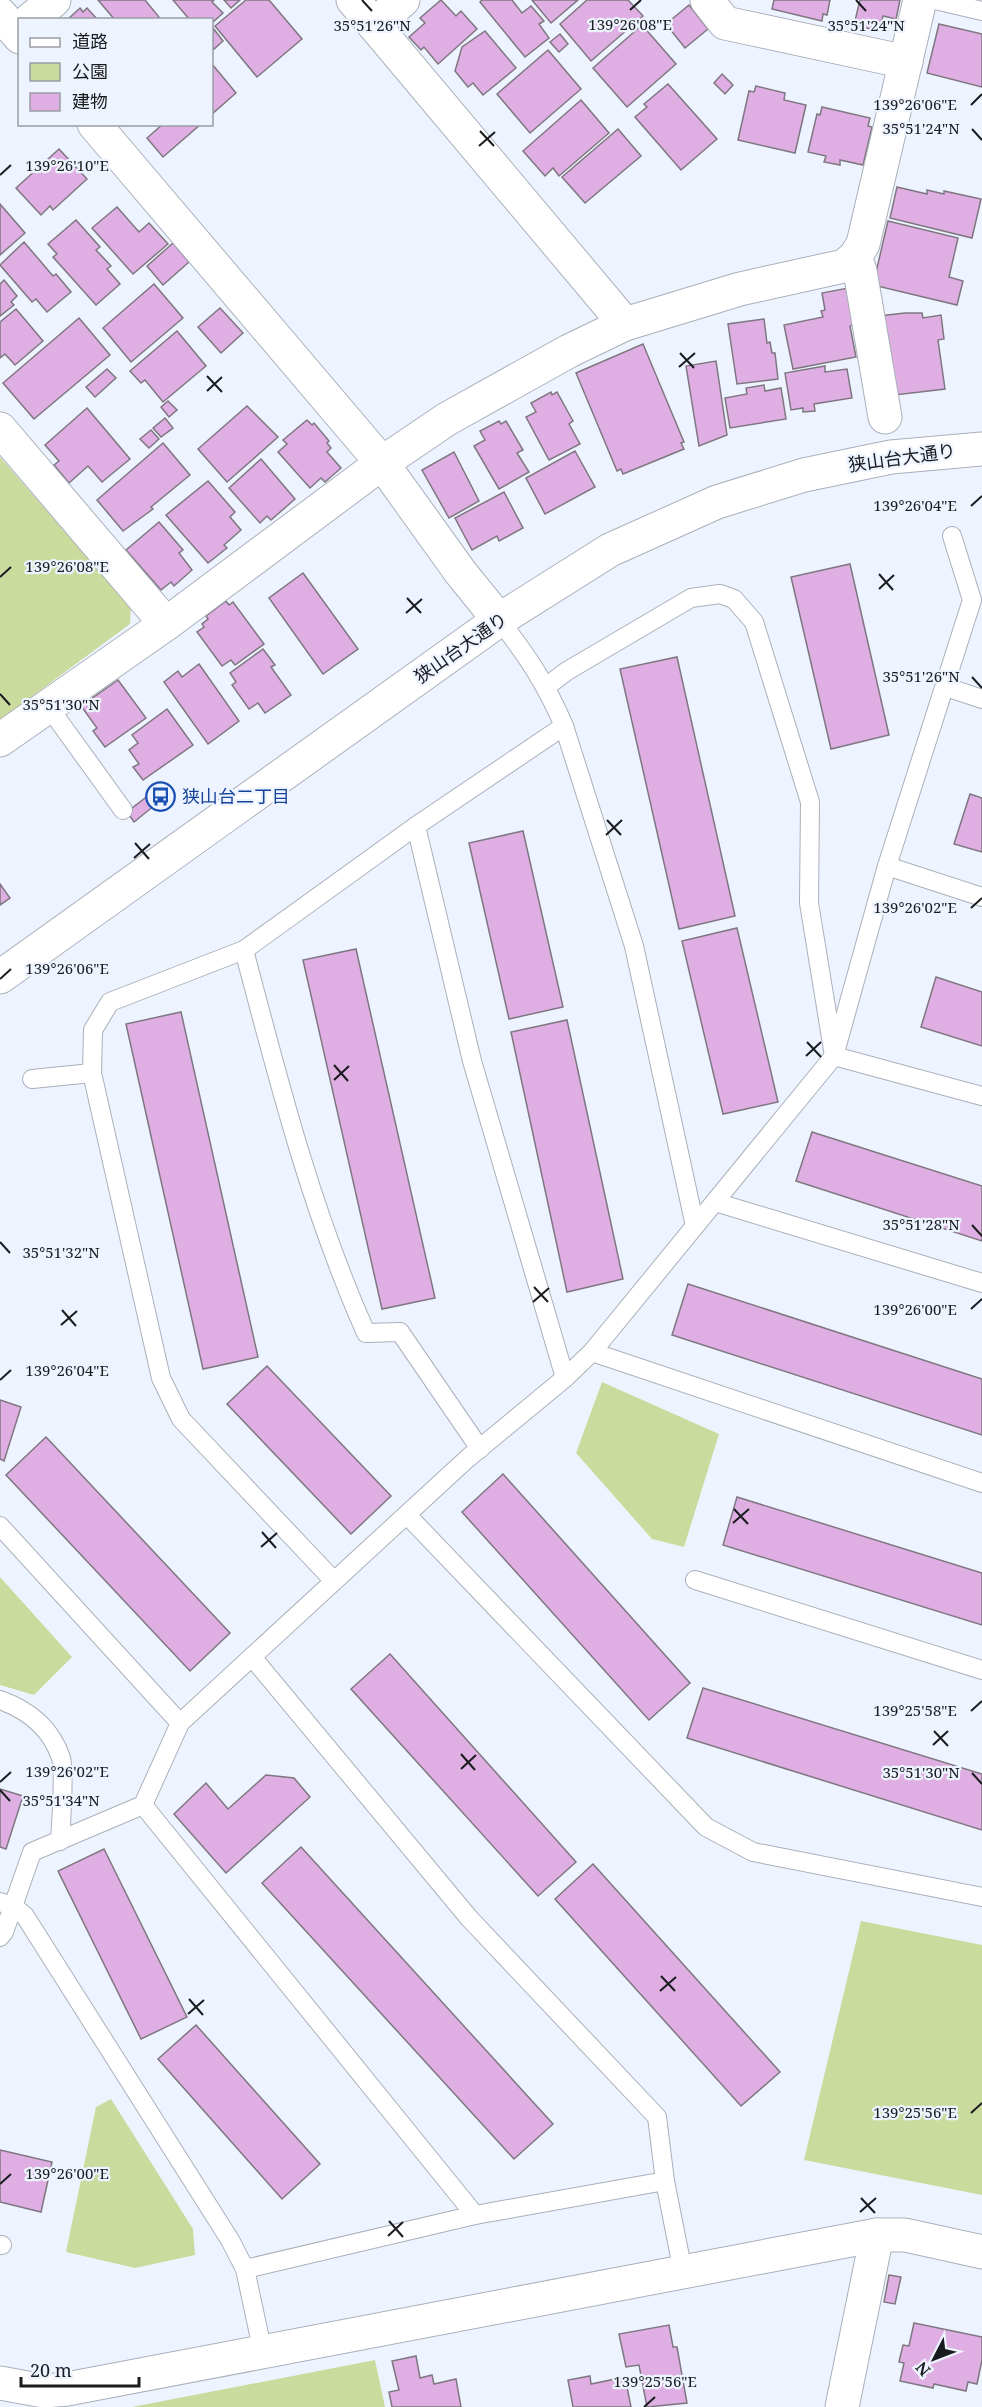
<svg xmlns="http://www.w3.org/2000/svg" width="982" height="2407" viewBox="0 0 982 2407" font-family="'Noto Serif','Noto Sans JP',serif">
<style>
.green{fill:#cadb9d}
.building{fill:#dfafe3;stroke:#7f7780;stroke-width:1.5}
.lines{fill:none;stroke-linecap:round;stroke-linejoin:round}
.service-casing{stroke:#aab0ba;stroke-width:20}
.minor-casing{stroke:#aab0ba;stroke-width:35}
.tertiary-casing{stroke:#aab0ba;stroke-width:35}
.service{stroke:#fff;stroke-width:18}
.minor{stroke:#fff;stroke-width:33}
.tertiary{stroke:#fff;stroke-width:33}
.ticks{fill:none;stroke:#191b1e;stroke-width:2}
.labels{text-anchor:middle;stroke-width:4.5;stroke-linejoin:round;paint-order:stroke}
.street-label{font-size:18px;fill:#191b1e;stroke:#eef4ff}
.transit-label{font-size:18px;fill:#164399;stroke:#eef4ff;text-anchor:start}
.ticks-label{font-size:15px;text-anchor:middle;fill:#191b1e;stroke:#eef4ff;stroke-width:4.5;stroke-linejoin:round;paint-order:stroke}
</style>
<rect width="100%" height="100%" fill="#eef4ff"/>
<g class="green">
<path d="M0,457l131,151 -1,16 -130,96z"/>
<path d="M602,1382l117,52 -35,113 -32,-8 -76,-86z"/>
<path d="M0,1577l72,80 -38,38 -34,-10z"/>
<path d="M861,1921l121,24v250l-178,-35z"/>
<path d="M111,2099l82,130 2,26 -60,13 -69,-16 30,-145z"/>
<path d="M375,2360l10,47h-253z"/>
</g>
<g class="building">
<path d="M98,0h47l14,17 -4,3h-40z"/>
<path d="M173,0h41l-2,2 11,11 -11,10v-3h-22z"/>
<path d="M224,0h16l-9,8z"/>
<path d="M246,0h23l33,39 -45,38 -42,-51z"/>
<path d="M441,0l15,16 5,-5 16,18 -39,35 -14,-17 -3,3 -12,-13 16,-14 -5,-5z"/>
<path d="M482,0h30l10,13 9,-7 13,15 -5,3 10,14 -24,19 -45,-55z"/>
<path d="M532,0h46l-27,23z"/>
<path d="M587,0h41l15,16 -52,45 -31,-37z"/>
<path d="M774,0h56l-3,15 -4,-1 -1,7 -50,-12z"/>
<path d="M860,0h40l-4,19 -13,-3 -4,15 -25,-6z"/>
<path d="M689,5l19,24 -23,19 -19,-24z"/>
<path d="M80,8l3,4 4,-4 11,12h-31z"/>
<path d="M939,24l43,10v53l-55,-14z"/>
<path d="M642,25l34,39 -49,43 -34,-39z"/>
<path d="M213,28l10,13 -9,8 -2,-3z"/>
<path d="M485,31l31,37 -33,27 -10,-12 -5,4 -13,-16 7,-24z"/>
<path d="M560,34l8,10 -9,8 -9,-10z"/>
<path d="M548,50l33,39 -51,44 -33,-39z"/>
<path d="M212,64l24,29 -24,21z"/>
<path d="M722,74l11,11 -8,9 -11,-11z"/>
<path d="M668,84l49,55 -36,31 -46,-53 12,-10 -3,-3z"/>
<path d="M756,86l29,7 -1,7 22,5 -11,48 -57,-13 11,-49 5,1z"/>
<path d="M581,100l28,33 -50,43 -6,-8 -8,8 -22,-25z"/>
<path d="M822,107l48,11 -2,8 4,1 -9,38 -23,-5v5l-16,-3 2,-6 -18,-4 9,-38 3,1z"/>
<path d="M163,124h38l-38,33 -16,-19z"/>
<path d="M618,129l23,27 -56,47 -23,-26z"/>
<path d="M59,149l28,30 -34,31 -3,-4 -9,9 -25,-27z"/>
<path d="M897,187l30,7v-4l17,4v-3l37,8 -9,39 -82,-20z"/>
<path d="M0,204l25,29 -25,22z"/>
<path d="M117,207l22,25 10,-9 19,21 -35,30 -41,-46z"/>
<path d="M76,220l24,27 -4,3 15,16 -4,3 13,15 -24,21 -43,-48 4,-3 -9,-10z"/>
<path d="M888,221l70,17 -9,39 14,4 -6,24 -84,-20z"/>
<path d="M24,242l29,34 3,-2 15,18 -24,20 -11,-13 -4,3 -32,-37z"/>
<path d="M173,243l16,19 -26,23 -16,-19z"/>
<path d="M4,280l13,16 -6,6 3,3 -14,11v-32z"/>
<path d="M154,284l29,34 -52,44 -28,-34z"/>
<path d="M848,288l8,37 -6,1 6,31 -63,12 -9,-44 39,-8 -2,-6 4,-1 -3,-17z"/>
<path d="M220,308l23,25 -22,20 -23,-26z"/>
<path d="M16,309l27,32 -28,24 -10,-11 -5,4v-36z"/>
<path d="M905,313h17l1,5 18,-3 3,24 -6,1 7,49 -50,6 -7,-60 -7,1 -2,-20z"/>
<path d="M79,318l31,37 -76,64 -31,-36z"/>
<path d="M764,319l3,24 3,-1 2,11h3l3,26 -41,5 -9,-60z"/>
<path d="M177,331l29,35 -43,36 -18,-22 -4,3 -11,-12z"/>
<path d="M643,344l41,98 -3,1 3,6 -61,25 -2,-5 -4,2 -41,-98z"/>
<path d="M716,361l11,74 -28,11 -13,-80z"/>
<path d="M825,366v6l22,-3 5,29 -38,6 1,7 -12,1v-4l-12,2 -6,-37z"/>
<path d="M107,369l9,9 -21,19 -9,-10z"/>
<path d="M764,385l1,6 16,-3 5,31 -56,9 -5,-30 22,-4 -1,-6z"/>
<path d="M551,392l1,3 5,-3 16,29 -4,3 11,20 -31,16 -23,-43 10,-5 -5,-9z"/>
<path d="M168,401l9,9 -8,7 -8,-10z"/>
<path d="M247,406l31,31 -51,45 -29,-33z"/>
<path d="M87,408l43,51 -28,23 -14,-16 -19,17 -15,-18 5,-4 -14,-16z"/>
<path d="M165,418l8,10 -12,9 -8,-9z"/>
<path d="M307,420l5,5 2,-2 15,18 -2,2 4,5 -4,4 14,16 -16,14 -4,-4 -11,10 -32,-36 9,-8 -4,-4z"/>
<path d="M499,421l2,3 5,-3 17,29 -6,3 12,19 -30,17 -25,-43 11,-6 -5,-9z"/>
<path d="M151,430l8,9 -10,9 -9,-9z"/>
<path d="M163,443l27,32 -39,32 2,2 -30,22 -26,-31z"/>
<path d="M575,451l20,36 -50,27 -19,-36z"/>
<path d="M454,452l25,49 -30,17 -27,-48z"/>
<path d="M261,459l34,40 -24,21 -4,-4 -7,7 -31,-35z"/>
<path d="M208,481l27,31 -5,5 11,13 -17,15 3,3 -19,15 -42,-48z"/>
<path d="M504,492l19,36 -24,13 -2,-5 -25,14 -17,-32z"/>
<path d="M159,522l24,28 -4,3 13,17 -18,16 -3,-4 -10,8 -35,-40z"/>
<path d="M850,564l39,171 -58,14 -40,-172z"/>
<path d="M303,573l55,76 -35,25 -54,-76z"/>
<path d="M226,601l3,4 4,-3 31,42 -29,21 -4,-5 -9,6 -25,-34 7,-5 -2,-3 6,-5 -2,-3z"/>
<path d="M263,649l12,16 -4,2 20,28 -26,18 -7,-10 -9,6 -17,-24 4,-3 -6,-9z"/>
<path d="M677,657l58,259 -56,13 -59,-260z"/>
<path d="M199,664l40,57 -31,23 -44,-62 14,-11 4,6z"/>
<path d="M118,680l28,38 -41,29 -12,-16 4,-3 -16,-22z"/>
<path d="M167,709l26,36 -50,35 -10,-13 6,-3 -10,-14 9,-7 -6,-8z"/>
<path d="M158,788l7,9 -31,25 -7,-10z"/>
<path d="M970,794l12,4v54l-28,-8z"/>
<path d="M523,831l40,176 -54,12 -40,-176z"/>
<path d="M0,884l10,14 -10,7z"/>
<path d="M737,928l41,174 -55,12 -41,-173z"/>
<path d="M356,949l79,349 -53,11 -79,-349z"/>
<path d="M936,977l46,15v54l-61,-19z"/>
<path d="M181,1012l77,345 -55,12 -77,-345z"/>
<path d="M567,1020l56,259 -56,13 -56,-260z"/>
<path d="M812,1132l170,54v55l-186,-60z"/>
<path d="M688,1284l294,95v56l-310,-100z"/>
<path d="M267,1366l124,130 -40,38 -124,-130z"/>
<path d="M0,1400l21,7 -17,54 -4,-2z"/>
<path d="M46,1437l184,196 -40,38 -184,-196z"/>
<path d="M503,1474l187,209 -41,37 -187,-208z"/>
<path d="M737,1497l245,76v52l-259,-80z"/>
<path d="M390,1654l186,208 -38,34 -187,-207z"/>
<path d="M703,1688l279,86v56l-295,-92z"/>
<path d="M266,1775l28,3 16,19 -84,76 -52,-59 32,-31 22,26z"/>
<path d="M0,1789l23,7 -17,53 -6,-2z"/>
<path d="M301,1847l252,277 -39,35 -252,-276z"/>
<path d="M104,1849l83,168 -46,22 -83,-168z"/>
<path d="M593,1864l187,208 -39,34 -186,-207z"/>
<path d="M196,2025l124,139 -38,35 -124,-140z"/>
<path d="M0,2150l52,12 -11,50 -41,-10z"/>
<path d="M889,2275l12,2 -6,27 -11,-2z"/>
<path d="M914,2323l68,14v23l-5,24 -9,-2 -2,9 -32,-7 -1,4 -33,-7 4,-18 -5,-1 4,-17 6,1z"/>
<path d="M669,2325l4,22h4l10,56 -40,4 -8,-42 -13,2 -7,-33z"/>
<path d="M416,2356l4,22 12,-3 2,9 22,-5 5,28h-69l-3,-15 10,-2 -7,-29z"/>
<path d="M590,2376l1,8 34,-7 6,30h-58l-5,-27z"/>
</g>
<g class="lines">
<defs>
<g id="service">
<path d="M935,0l47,11"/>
<path d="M547,686l20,-15 124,-73 29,-4 14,5 20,23 56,180 -1,101 25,153 148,40"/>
<path d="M946,687l36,12"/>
<path d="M48,706l75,104"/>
<path d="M564,726l70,220 61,280"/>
<path d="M416,826l56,235 93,317"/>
<path d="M887,866l95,31"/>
<path d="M244,950c34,129 67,260 122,383l34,-1 80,117"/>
<path d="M32,1079l60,-6"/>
<path d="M715,1202l267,81"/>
<path d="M592,1352l390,131"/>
<path d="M407,1515l299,312 47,25 229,45"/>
<path d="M0,1526l180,197"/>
<path d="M695,1580l287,90"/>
<path d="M334,1581l-153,-162 -20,-41 -69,-305 1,-43 17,-28 134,-52 172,-124 148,-100c-18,-42 -37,-71 -65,-106"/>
<path d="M252,1657l217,261 188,199 8,64"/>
<path d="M0,1700c28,10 51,28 61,58 4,13 0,66 -1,83"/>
<path d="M143,1805l332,410"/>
<path d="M0,1902l13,4 12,10 205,324 15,29"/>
<path d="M0,1937l4,-5 28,-80 111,-47 37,-82 288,-265 97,-80 27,-26 242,-296 53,-190 85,-266 -20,-64"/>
<path d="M0,2245h2"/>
<path d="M263,2353l-18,-84 230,-54 190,-34 18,91"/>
</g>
<g id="minor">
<path d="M353,0l272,324"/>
<path d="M707,0l18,23 181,39"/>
<path d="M0,14l20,23"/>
<path d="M30,20l24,-20"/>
<path d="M374,25l29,-25"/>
<path d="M94,124l288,339 79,110 38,47"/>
<path d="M855,257l5,14 25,146"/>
<path d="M0,429l166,195"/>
<path d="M0,740l166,-116 216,-161 65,-44 122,-68 56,-27 115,-35 104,-23 11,-9 8,-13 57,-244"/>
<path d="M0,2383l44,8 23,-2 810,-154h28l77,17"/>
<path d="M842,2407l35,-172"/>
</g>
<path id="tertiary" d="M0,977l499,-357 111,-70 107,-48 87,-27 87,-18 91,-8"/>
</defs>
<use href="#service" class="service-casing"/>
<use href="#minor" class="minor-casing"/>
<use href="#tertiary" class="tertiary-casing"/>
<use href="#service" class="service"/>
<use href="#minor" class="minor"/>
<use href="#tertiary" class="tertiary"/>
</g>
<path class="ticks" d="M362,0l10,11M856,0l10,11M630,10l11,-10M971,105l11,-11M972,129l10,11M480,131l14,15M479,146l16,-14M0,175l11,-10M680,353l14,15M679,367l16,-14M207,376l15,16M207,391l15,-14M971,506l11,-10M879,574l14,16M0,577l11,-10M879,589l15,-14M407,598l14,15M406,613l16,-14M972,677l10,11M0,694l10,11M607,820l14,15M606,835l16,-15M135,843l14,16M134,858l16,-14M971,908l11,-10M0,979l11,-10M807,1042l14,15M806,1056l15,-14M334,1065l14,16M334,1080l15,-14M972,1225l10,11M0,1242l10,11M534,1287l14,15M533,1302l16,-14M971,1309l11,-10M62,1310l14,16M61,1325l16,-14M0,1380l11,-10M734,1509l14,15M733,1523l16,-14M262,1532l14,16M261,1547l16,-14M971,1711l11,-10M934,1731l14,15M933,1745l15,-14M461,1754l14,16M461,1769l15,-14M972,1773l10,11M0,1782l11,-10M0,1790l10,11M661,1976l14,15M660,1991l16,-14M189,1999l14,16M188,2014l16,-14M971,2113l11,-10M0,2184l11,-10M861,2198l14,15M860,2212l16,-14M389,2221l14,16M388,2236l15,-14M644,2407l11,-10"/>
<defs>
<symbol id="bus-ring" viewBox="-11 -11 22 22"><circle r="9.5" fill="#eef4ff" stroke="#1a4fb4" stroke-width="1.5"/><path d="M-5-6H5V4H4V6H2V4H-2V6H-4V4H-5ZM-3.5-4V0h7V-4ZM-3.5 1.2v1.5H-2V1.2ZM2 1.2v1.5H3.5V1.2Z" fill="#1a4fb4"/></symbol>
</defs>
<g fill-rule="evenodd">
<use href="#bus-ring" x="144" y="780" width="33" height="33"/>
</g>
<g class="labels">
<g class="street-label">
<text transform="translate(902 458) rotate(-8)" y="6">狭山台大通り</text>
<text transform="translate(461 648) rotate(-35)" y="6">狭山台大通り</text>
</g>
<g class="transit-label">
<text x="182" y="803">狭山台二丁目</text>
</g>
</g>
<g class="ticks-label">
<text x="630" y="30">139°26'08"E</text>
<text x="372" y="31">35°51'26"N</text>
<text x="866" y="31">35°51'24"N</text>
<text x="915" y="110">139°26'06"E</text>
<text x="921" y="134">35°51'24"N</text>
<text x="67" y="171">139°26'10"E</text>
<text x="915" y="511">139°26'04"E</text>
<text x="67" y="572">139°26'08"E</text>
<text x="921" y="682">35°51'26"N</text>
<text x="61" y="710">35°51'30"N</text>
<text x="915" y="913">139°26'02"E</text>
<text x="67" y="974">139°26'06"E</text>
<text x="921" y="1230">35°51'28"N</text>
<text x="61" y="1258">35°51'32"N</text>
<text x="915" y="1315">139°26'00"E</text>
<text x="67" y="1376">139°26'04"E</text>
<text x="915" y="1716">139°25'58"E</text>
<text x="67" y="1777">139°26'02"E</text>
<text x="921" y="1778">35°51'30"N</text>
<text x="61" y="1806">35°51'34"N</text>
<text x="915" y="2118">139°25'56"E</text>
<text x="67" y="2179">139°26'00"E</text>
<text x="655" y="2387">139°25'56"E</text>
</g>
<rect x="18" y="18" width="195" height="108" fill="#eef4ff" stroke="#999da5" stroke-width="1.5"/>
<rect x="30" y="38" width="30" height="9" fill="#ffffff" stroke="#999da5" stroke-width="1.5"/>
<text x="72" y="48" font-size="18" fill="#191b1e">道路</text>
<rect x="30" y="63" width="30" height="18" fill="#cadb9d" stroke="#999da5" stroke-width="1.5"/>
<text x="72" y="78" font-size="18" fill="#191b1e">公園</text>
<rect x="30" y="93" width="30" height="18" fill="#dfafe3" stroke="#999da5" stroke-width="1.5"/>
<text x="72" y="108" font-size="18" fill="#191b1e">建物</text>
<g transform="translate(934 2359) rotate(228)" stroke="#eef4ff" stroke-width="4.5" paint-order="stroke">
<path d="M0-4.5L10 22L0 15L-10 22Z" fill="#191b1e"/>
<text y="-9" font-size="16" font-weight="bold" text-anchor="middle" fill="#191b1e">N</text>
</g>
<path d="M21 2377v9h118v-9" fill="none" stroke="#191b1e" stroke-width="3"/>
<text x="30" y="2377" font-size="18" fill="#191b1e" stroke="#eef4ff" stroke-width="4.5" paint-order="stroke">20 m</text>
</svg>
